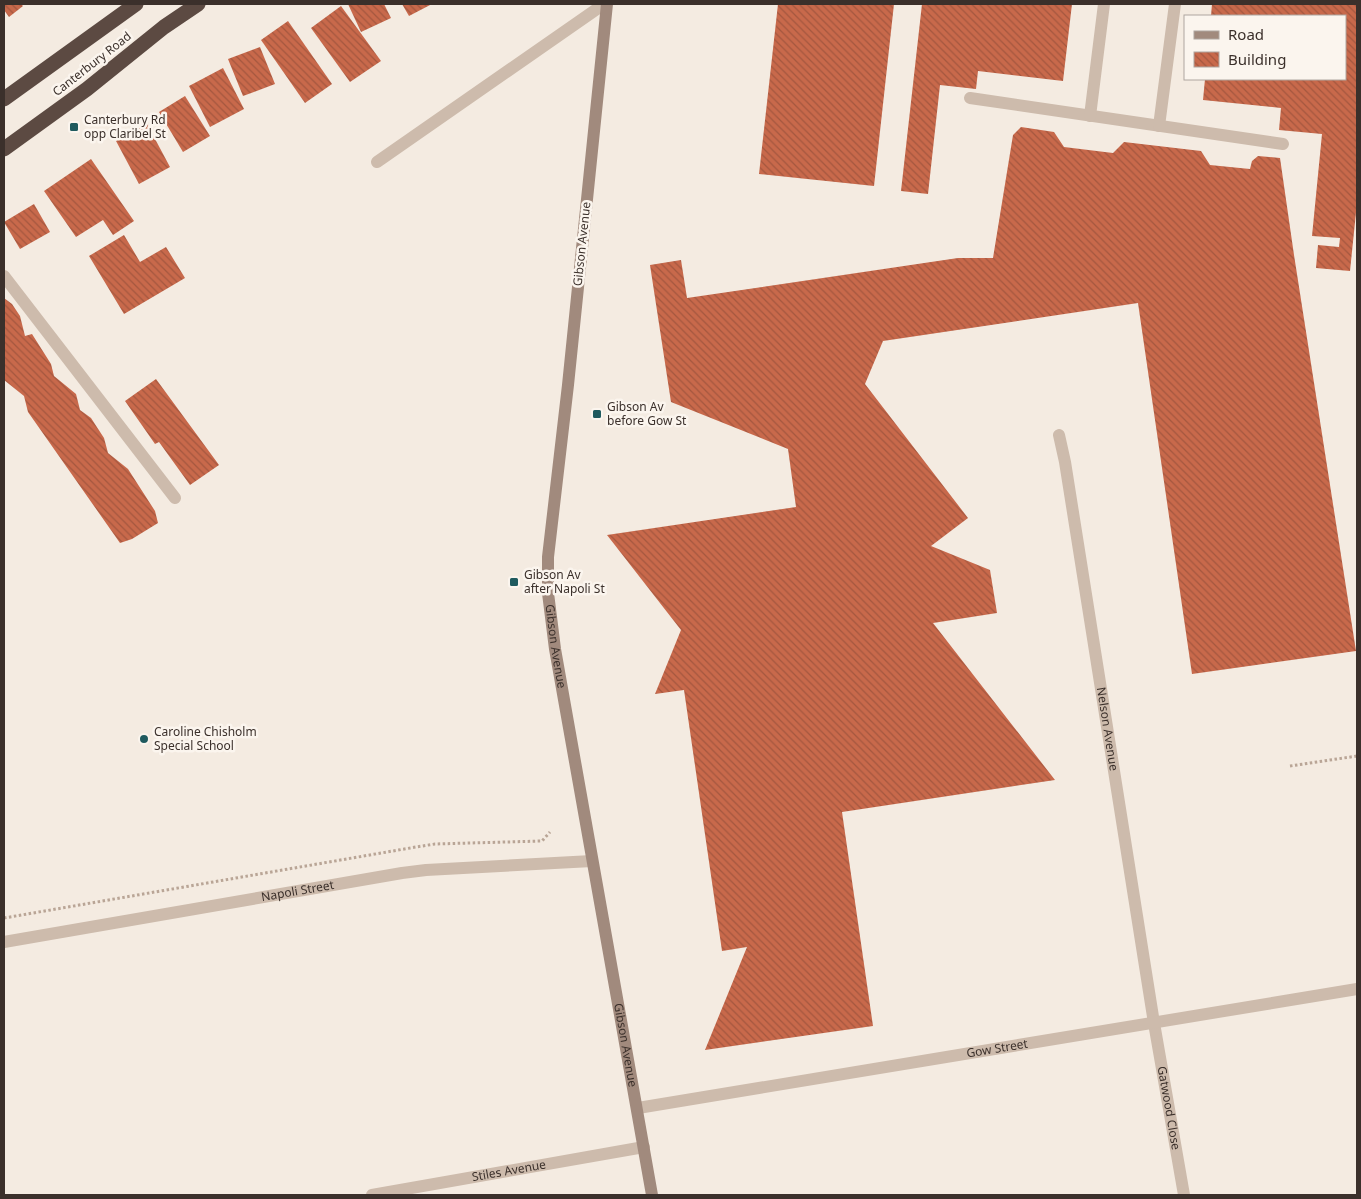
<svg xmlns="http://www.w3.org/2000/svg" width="1361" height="1199" viewBox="0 0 1361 1199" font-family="'Noto Sans',sans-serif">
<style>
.building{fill:url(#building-back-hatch)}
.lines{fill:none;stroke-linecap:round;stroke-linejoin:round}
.path{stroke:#b9a596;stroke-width:3;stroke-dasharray:2.5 2.5;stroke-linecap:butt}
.lane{stroke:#cdbbac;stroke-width:12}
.street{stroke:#cdbbac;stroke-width:12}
.secondary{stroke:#a18a7d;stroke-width:12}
.highway{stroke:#5c4a42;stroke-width:15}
.poi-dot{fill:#1f5a5e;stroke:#fbf5ee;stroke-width:2}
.labels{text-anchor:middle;stroke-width:5;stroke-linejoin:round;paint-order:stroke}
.street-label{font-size:12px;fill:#3b302b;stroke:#fbf5ee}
.poi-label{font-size:12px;fill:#3b302b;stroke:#fbf5ee;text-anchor:start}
</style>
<defs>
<pattern id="building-back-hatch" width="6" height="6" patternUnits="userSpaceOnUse" patternTransform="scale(1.25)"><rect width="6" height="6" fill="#c8694b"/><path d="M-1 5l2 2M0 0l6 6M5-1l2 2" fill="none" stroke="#a4573f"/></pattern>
</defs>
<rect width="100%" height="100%" fill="#f4ebe1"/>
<g class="building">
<path d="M4,4h17l2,2 -14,11 -5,-7z"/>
<path d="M348,4h36l7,14 -30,14z"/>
<path d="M402,4h30l-23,12z"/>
<path d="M778,4h116l-20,182 -115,-12z"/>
<path d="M922,4h150l-9,77 -85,-10 -2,18 -36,-4 -12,109 -27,-3z"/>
<path d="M1212,4h145v199l-7,68 -34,-3 2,-23 21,2 1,-9 -28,-2 10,-102 -43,-4 2,-22 -78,-8 2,-21h140v-63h-134z"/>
<path d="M341,6l40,55 -31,21 -39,-54z"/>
<path d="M288,21l44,63 -27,19 -44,-63z"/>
<path d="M260,47l15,37 -32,12 -15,-37z"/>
<path d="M223,68l21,41 -34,18 -21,-41z"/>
<path d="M185,96l25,40 -27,16 -24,-40z"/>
<path d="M147,124l23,43 -31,17 -23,-43z"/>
<path d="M1021,127l33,5 10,15 49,6 11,-11 77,9 9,14 40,4 2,-8 6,-5 22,2 14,97 62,396 -164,23 -54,-371 -255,38 -18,43 103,134 -37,28 59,24 7,43 -64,10 122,157 -213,32 31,214 -168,24 42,-103 -25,4 -38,-261 -29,4 26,-64 -74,-95 189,-28 -8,-58 -117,-47 -21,-137 31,-5 6,38 271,-40h35l20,-123z"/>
<path d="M91,159l43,62 -21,14 -10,-15 -27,17 -32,-46z"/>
<path d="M34,204l16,28 -30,17 -16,-27z"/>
<path d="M124,235l16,27 26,-15 19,31 -61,36 -35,-58z"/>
<path d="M4,298l8,6 8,12 5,20 7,-2 19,30 3,12 22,18 4,16 11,8 13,20 4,15 20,16 27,42 3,12 -26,16 -12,4 -92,-131 -4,-16 -20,-16z"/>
<path d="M156,379l63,86 -29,20 -31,-43 -4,2 -30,-43z"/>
</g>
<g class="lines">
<g class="path">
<path d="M1290,766l67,-10"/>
<path d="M4,918l412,-71 19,-3 107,-3 8,-9"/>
</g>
<g class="lane">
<path d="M970,98l313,46"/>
<path d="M1090,116l14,-112"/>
<path d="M1159,126l16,-122"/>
<path d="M377,162l227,-158"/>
<path d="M4,276l171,222"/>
</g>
<g class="street">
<path id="s1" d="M1059,435l6,27 89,561 30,172"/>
<path id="s2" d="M4,942l398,-69 24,-3 166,-9"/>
<path id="s3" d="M638,1108l719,-119"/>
<path id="s4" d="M372,1195l272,-48"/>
</g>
<path class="secondary" id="s5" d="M607,4l-39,381 -20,172v36l7,56 97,546"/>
<g class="highway">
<path d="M4,99l132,-95"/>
<path d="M4,149l83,-60 77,-62 34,-23"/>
</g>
</g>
<g class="poi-dot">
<rect x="69" y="122" width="10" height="10" rx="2.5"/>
<rect x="592" y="409" width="10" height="10" rx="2.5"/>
<rect x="509" y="577" width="10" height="10" rx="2.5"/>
<circle cx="144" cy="739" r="5"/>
</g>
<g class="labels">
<g class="street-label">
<text transform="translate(92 64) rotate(-38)" y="4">Canterbury Road</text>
<text transform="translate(582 244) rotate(-84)" y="4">Gibson Avenue</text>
<text dy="4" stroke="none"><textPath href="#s5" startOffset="646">Gibson Avenue</textPath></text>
<text dy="4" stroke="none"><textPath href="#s1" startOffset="298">Nelson Avenue</textPath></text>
<text dy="4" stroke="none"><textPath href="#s2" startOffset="298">Napoli Street</textPath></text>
<text dy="4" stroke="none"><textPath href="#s5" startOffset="1051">Gibson Avenue</textPath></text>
<text dy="4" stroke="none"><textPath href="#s3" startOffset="364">Gow Street</textPath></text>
<text dy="4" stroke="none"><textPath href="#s1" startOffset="682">Gatwood Close</textPath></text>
<text dy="4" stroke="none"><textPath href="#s4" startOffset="139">Stiles Avenue</textPath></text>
</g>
<g class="poi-label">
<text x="84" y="124">Canterbury Rd<tspan x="84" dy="14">opp Claribel St</tspan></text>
<text x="607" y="411">Gibson Av<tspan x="607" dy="14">before Gow St</tspan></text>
<text x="524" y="579">Gibson Av<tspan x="524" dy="14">after Napoli St</tspan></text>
<text x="154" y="736">Caroline Chisholm<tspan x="154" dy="14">Special School</tspan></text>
</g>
</g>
<rect width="1361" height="1199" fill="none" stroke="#3b302b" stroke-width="10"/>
<rect x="1184" y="15" width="162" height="65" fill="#fbf5ee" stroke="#aea6a0"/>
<rect x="1194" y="31" width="25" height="8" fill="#a18a7d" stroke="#aea6a0"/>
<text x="1228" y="40" font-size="15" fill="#3b302b">Road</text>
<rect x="1194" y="52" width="25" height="15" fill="url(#building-back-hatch)" stroke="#aea6a0"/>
<text x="1228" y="65" font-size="15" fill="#3b302b">Building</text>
</svg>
